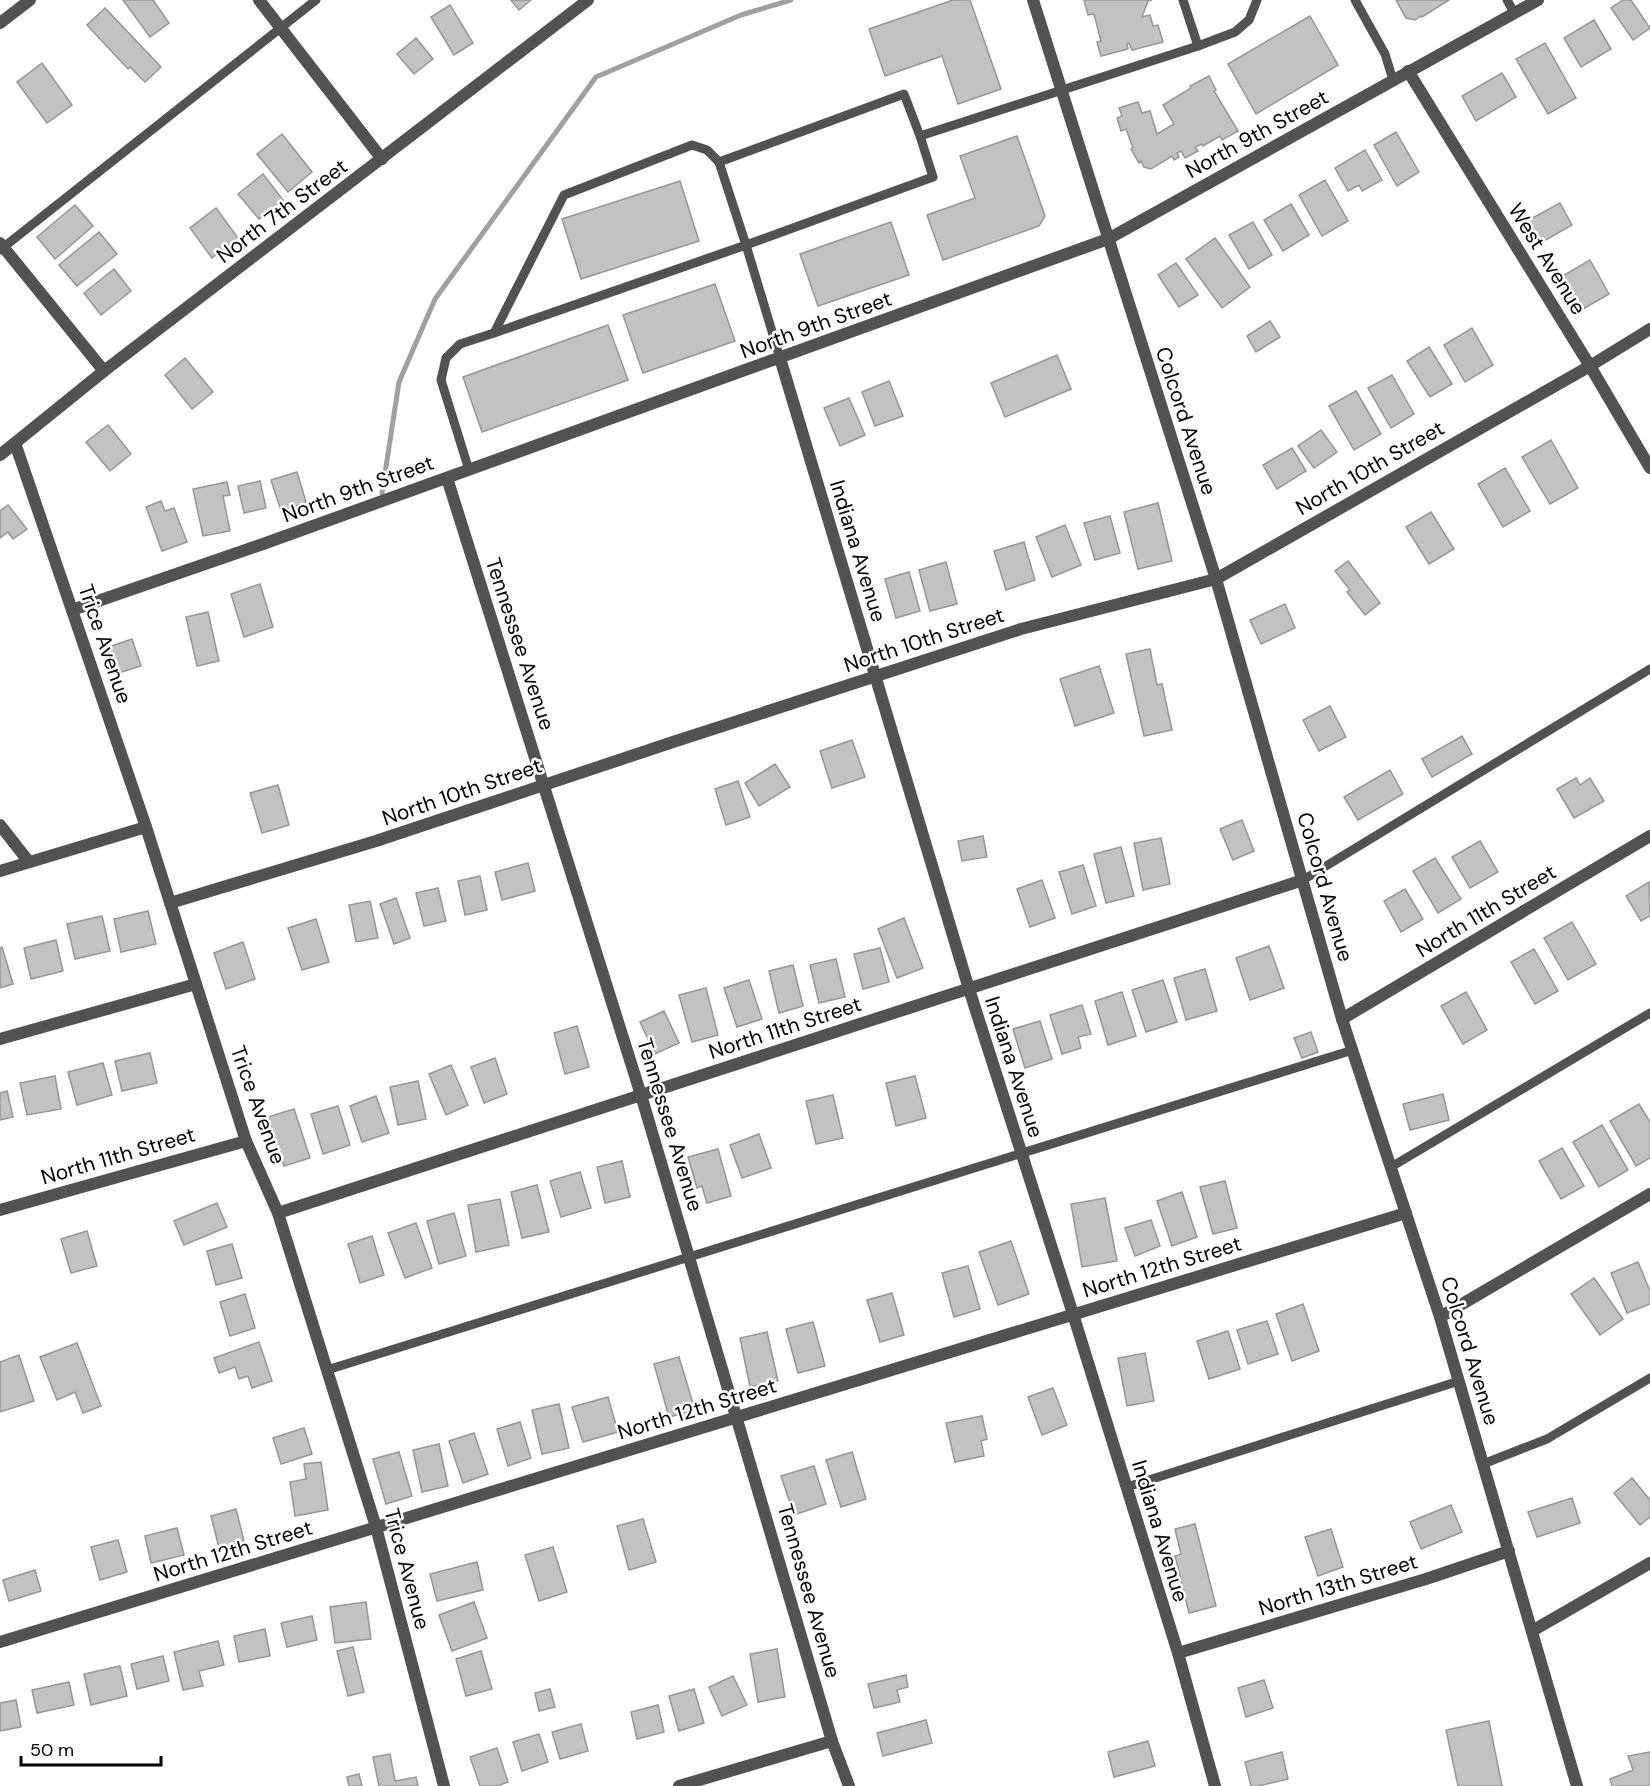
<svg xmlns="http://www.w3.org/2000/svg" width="1650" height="1786" viewBox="0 0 1650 1786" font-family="'DM Sans',sans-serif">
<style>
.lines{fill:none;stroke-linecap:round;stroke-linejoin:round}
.stream{stroke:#a0a0a0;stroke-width:5}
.building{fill:#c2c2c2;stroke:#969696;stroke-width:1.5}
.service{stroke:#525252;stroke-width:9}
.minor{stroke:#525252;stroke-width:12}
.tertiary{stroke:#525252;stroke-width:12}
.labels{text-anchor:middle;stroke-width:5;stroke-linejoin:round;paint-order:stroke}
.street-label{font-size:21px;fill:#000;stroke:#fff}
</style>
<rect width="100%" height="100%" fill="#fff"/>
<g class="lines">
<path class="stream" d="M382,493l17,-111 36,-83 161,-222 145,-62 50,-15"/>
</g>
<g class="building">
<path d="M123,0h30l16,23 -19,14z"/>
<path d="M511,0h20l-12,10z"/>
<path d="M953,0h17l31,89 -43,15 -16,-48 -57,20 -16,-47z"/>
<path d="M1084,0h68l-4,1 -6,16 8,-2 3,11 5,-1 5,17 -31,8 -3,-7 -2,1 1,5 -27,7 -4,-14 4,-1 -7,-27 -6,1z"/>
<path d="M1396,0h53l-27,17 -1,-1 -6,4 -9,-2z"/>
<path d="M1623,0h8l19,28 -17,12 -22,-32z"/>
<path d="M450,5l23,38 -19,12 -23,-38z"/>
<path d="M105,8l56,59 -16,15 -15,-15 -2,2 -41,-44z"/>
<path d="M1310,16l28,49 -82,49 -28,-50z"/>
<path d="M1594,20l17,29 -30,18 -17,-29z"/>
<path d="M416,38l17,21 -19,15 -17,-20z"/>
<path d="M1545,43l31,55 -28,16 -32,-55z"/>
<path d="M42,63l30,42 -25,18 -30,-41z"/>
<path d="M1502,73l14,24 -40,24 -14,-25z"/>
<path d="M1209,76l7,14 -2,1 24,40 -16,9 -2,-4 -17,10 -1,-2 -7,3 3,4 -13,7 -4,-7 -4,2 2,4 -5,3 -2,-4 -21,13 -7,-2 -3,-6 -2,2 -8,-14 2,-1 -7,-19 -5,2 -4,-13 5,-2 -3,-8 19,-6 4,11 8,-2 7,23 17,-10 -11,-19 28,-17 -1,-2z"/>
<path d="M1396,132l23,40 -22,14 -23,-41z"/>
<path d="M282,134l30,38 -24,20 -31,-38z"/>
<path d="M1017,136l28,80 -6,10 -96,34 -16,-45 48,-17 -15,-42z"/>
<path d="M1365,150l17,30 -20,11 -3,-6 -11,6 -13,-23z"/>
<path d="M263,174l20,26 -24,19 -21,-25z"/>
<path d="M1325,180l23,41 -26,15 -23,-41z"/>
<path d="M680,181l19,60 -118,38 -19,-60z"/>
<path d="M1560,203l12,22 -35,20 -12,-23z"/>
<path d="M1291,204l18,31 -26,16 -19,-31z"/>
<path d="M75,205l18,21 -38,33 -18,-22z"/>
<path d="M216,208l22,30 -26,20 -22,-30z"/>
<path d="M891,222l18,53 -91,31 -18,-52z"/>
<path d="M1253,222l19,33 -23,14 -20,-34z"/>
<path d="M99,232l18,22 -40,32 -18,-21z"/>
<path d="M1215,238l35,49 -28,21 -36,-49z"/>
<path d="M1590,260l19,34 -31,18 -19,-34z"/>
<path d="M1176,263l22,32 -19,12 -21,-32z"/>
<path d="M114,269l17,22 -30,24 -17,-22z"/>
<path d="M715,284l20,57 -92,32 -20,-58z"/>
<path d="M1270,321l10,16 -24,15 -9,-16z"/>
<path d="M608,325l20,55 -146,52 -19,-55z"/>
<path d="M1472,328l21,37 -28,17 -21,-37z"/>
<path d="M1429,347l23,37 -22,13 -23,-36z"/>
<path d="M1057,355l14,34 -66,28 -14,-34z"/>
<path d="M185,358l28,34 -21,17 -27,-34z"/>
<path d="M1392,375l22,39 -23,14 -23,-40z"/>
<path d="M889,381l14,35 -28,10 -13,-34z"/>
<path d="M1356,391l25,43 -27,16 -25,-44z"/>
<path d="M849,398l16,37 -25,11 -16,-38z"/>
<path d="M108,425l23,29 -21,17 -24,-29z"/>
<path d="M1321,430l16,22 -23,16 -16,-22z"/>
<path d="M1551,440l27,48 -28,16 -28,-47z"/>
<path d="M1292,448l14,23 -29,18 -14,-24z"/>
<path d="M1505,468l25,43 -27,16 -25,-43z"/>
<path d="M297,472l9,30 -25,9 -10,-31z"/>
<path d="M260,481l6,27 -22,5 -6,-27z"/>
<path d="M227,482l3,13 -7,1 7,35 -27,5 -10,-47z"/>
<path d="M161,501l4,10 9,-3 13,34 -25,9 -16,-44z"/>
<path d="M1158,503l14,58 -34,8 -14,-57z"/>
<path d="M8,505l19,24 -14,10 -5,-7 -8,6v-27z"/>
<path d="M1431,512l23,37 -25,15 -23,-37z"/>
<path d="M1110,516l10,37 -25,7 -11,-37z"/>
<path d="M1065,525l16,40 -29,12 -16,-40z"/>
<path d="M1024,542l11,38 -29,10 -12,-39z"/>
<path d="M1348,561l32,42 -15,12 -18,-23 3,-2 -15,-19z"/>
<path d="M946,562l11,42 -27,7 -11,-41z"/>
<path d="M909,572l11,39 -24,7 -11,-39z"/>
<path d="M260,584l13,43 -29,10 -13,-43z"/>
<path d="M1285,604l10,24 -34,16 -11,-24z"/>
<path d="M208,612l11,49 -22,5 -11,-49z"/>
<path d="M132,639l9,27 -26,8 -9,-26z"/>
<path d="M1150,649l7,36 5,-1 10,46 -28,6 -18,-82z"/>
<path d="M1099,666l15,47 -39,13 -15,-47z"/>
<path d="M1330,706l16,31 -27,14 -16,-31z"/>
<path d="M1462,736l10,18 -40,23 -10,-18z"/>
<path d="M852,740l13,37 -33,11 -12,-37z"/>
<path d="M775,764l15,23 -31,19 -14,-23z"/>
<path d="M1390,770l13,24 -45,26 -14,-23z"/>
<path d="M1576,778l4,7 10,-7 14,23 -30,17 -17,-29z"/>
<path d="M738,781l12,36 -24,8 -11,-36z"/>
<path d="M278,785l11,40 -27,8 -12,-40z"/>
<path d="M1242,820l12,31 -21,9 -13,-31z"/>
<path d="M983,836l4,21 -25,4 -4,-20z"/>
<path d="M1161,838l9,46 -27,6 -9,-47z"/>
<path d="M1480,841l18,31 -28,16 -18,-31z"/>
<path d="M1121,847l13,49 -28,7 -12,-49z"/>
<path d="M1435,858l26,41 -23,14 -25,-42z"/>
<path d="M528,863l7,28 -33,9 -7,-28z"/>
<path d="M1083,865l13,41 -24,8 -13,-42z"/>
<path d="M480,876l7,34 -22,5 -7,-34z"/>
<path d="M1042,880l13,38 -25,9 -13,-38z"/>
<path d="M1649,882l1,34 -9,5 -15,-25z"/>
<path d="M438,888l8,33 -22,5 -8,-33z"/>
<path d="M1405,889l18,30 -22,13 -17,-31z"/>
<path d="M396,898l14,40 -16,6 -14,-40z"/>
<path d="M370,901l8,37 -22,4 -7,-37z"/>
<path d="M148,911l8,33 -35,8 -7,-33z"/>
<path d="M102,916l8,35 -35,8 -8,-35z"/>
<path d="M904,918l19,50 -26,10 -19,-49z"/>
<path d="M316,919l13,43 -27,8 -14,-42z"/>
<path d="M1572,922l24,42 -28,16 -24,-42z"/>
<path d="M56,940l7,31 -32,8 -7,-31z"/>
<path d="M243,942l12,37 -29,10 -12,-36z"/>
<path d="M1269,946l15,42 -34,12 -14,-42z"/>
<path d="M2,947l11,37 -13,4v-40z"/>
<path d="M880,948l9,34 -26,7 -9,-35z"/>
<path d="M1534,949l24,42 -23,13 -24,-42z"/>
<path d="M836,959l9,38 -26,6 -9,-38z"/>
<path d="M793,965l10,41 -24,7 -10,-42z"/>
<path d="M1205,969l12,42 -31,9 -12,-42z"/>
<path d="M749,980l13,39 -25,8 -13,-39z"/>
<path d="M1163,980l14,42 -31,10 -14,-42z"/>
<path d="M706,988l12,47 -26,7 -13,-47z"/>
<path d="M1122,992l14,44 -28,9 -13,-44z"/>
<path d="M1466,992l21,38 -24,14 -22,-38z"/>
<path d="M1082,1005l9,29 -13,3 3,11 -19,6 -12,-39z"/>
<path d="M664,1011l15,32 -24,11 -15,-32z"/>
<path d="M1040,1021l12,38 -27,9 -12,-39z"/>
<path d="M577,1026l12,41 -24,7 -11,-41z"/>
<path d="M1311,1032l7,20 -16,6 -8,-20z"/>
<path d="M150,1053l7,30 -35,8 -7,-30z"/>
<path d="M495,1058l12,36 -23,9 -13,-36z"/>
<path d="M103,1063l9,32 -35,10 -9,-33z"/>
<path d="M451,1065l17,40 -22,10 -17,-41z"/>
<path d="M55,1076l6,33 -34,6 -7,-32z"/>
<path d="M915,1076l11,42 -30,8 -10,-43z"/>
<path d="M418,1081l8,38 -28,6 -8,-38z"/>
<path d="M7,1091l6,26 -13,3v-27z"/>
<path d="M1443,1094l6,26 -39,10 -7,-26z"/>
<path d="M833,1095l10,43 -27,6 -10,-43z"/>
<path d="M376,1096l13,37 -27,9 -12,-36z"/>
<path d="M1639,1104l11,18v36l-14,8 -26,-45z"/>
<path d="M338,1106l12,39 -27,9 -12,-40z"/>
<path d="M294,1109l16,49 -26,8 -16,-49z"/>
<path d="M1602,1125l26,45 -29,17 -26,-45z"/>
<path d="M759,1134l12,34 -29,10 -12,-33z"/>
<path d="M1562,1148l22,38 -23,13 -22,-38z"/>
<path d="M718,1149l13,47 -24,7 -5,-17 -5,2 -9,-31z"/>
<path d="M622,1161l8,36 -25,6 -8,-36z"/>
<path d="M580,1172l11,36 -30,9 -11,-36z"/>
<path d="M1225,1181l12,47 -24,6 -13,-47z"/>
<path d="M537,1185l12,47 -27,6 -11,-46z"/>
<path d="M1182,1192l15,45 -25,9 -15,-45z"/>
<path d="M1105,1198l12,63 -35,6 -11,-63z"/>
<path d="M500,1199l9,46 -33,7 -8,-47z"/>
<path d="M217,1203l10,24 -43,18 -10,-24z"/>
<path d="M454,1213l12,43 -27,8 -12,-43z"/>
<path d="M1151,1220l9,26 -25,10 -10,-28z"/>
<path d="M416,1223l16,45 -27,10 -17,-45z"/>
<path d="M87,1231l10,35 -26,7 -10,-34z"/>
<path d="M372,1236l12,39 -24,8 -12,-39z"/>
<path d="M1011,1241l18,53 -31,11 -19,-53z"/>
<path d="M232,1244l10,34 -26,7 -9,-34z"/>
<path d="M1638,1262l12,29v13l-23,9 -16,-40z"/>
<path d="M968,1266l12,43 -26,8 -12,-44z"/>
<path d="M1594,1278l29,41 -23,16 -29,-41z"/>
<path d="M892,1293l12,42 -24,7 -13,-42z"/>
<path d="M245,1294l10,34 -25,8 -10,-34z"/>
<path d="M1303,1304l16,47 -27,10 -16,-47z"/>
<path d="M1267,1321l11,33 -30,10 -11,-34z"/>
<path d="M813,1322l12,44 -27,7 -12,-44z"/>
<path d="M1228,1331l12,38 -31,10 -12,-38z"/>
<path d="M767,1332l11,49 -28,6 -10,-49z"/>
<path d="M259,1342l13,39 -20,7 -4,-12 -9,3 -4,-12 -16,6 -5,-15z"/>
<path d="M77,1343l24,63 -18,7 -8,-21 -18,8 -17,-43z"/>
<path d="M1145,1353l9,48 -27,5 -9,-48z"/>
<path d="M19,1355l15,46 -34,11v-50z"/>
<path d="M679,1357l16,53 -26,7 -15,-53z"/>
<path d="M1053,1388l14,37 -25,10 -14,-38z"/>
<path d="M608,1397l10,35 -35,10 -11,-35z"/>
<path d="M559,1404l10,44 -27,6 -10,-44z"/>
<path d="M982,1416l5,23 -6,2 3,15 -29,6 -9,-39z"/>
<path d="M520,1422l11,36 -23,8 -11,-37z"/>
<path d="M304,1428l8,26 -31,10 -8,-26z"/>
<path d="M474,1433l14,41 -25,9 -14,-42z"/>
<path d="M439,1444l9,42 -26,6 -9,-42z"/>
<path d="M399,1452l13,44 -26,8 -13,-45z"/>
<path d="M852,1452l14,47 -25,8 -15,-47z"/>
<path d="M321,1462l7,48 -33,6 -5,-34 16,-3 -2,-15z"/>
<path d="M814,1466l12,38 -32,11 -13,-39z"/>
<path d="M1632,1478l18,22v17l-10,8 -26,-32z"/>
<path d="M1572,1498l8,25 -43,14 -9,-25z"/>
<path d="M1451,1505l11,27 -41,17 -11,-27z"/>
<path d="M236,1509l8,32 -25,7 -8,-32z"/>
<path d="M643,1519l13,43 -27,8 -12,-44z"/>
<path d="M1195,1524l21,82 -27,7 -14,-57 6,-2 -6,-25z"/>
<path d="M177,1528l7,27 -33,8 -6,-27z"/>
<path d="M1331,1529l12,38 -25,9 -13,-39z"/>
<path d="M118,1540l9,32 -27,8 -9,-33z"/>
<path d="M553,1547l14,45 -28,9 -14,-46z"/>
<path d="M477,1562l6,28 -46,11 -7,-27z"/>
<path d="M35,1570l6,21 -32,10 -6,-21z"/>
<path d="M366,1602l5,37 -36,4 -5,-36z"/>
<path d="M474,1602l13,36 -35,13 -13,-36z"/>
<path d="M312,1616l5,24 -30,7 -6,-24z"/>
<path d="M265,1629l5,27 -31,6 -5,-26z"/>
<path d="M218,1641l6,24 -25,6 4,15 -20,4 -9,-38z"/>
<path d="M353,1647l11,45 -16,4 -11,-45z"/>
<path d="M777,1649l8,48 -27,5 -8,-48z"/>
<path d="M481,1651l11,38 -26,7 -10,-37z"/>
<path d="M163,1656l6,25 -32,8 -6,-25z"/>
<path d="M120,1666l7,30 -36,9 -7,-31z"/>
<path d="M906,1675l2,12 -11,3 3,12 -26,6 -6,-24z"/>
<path d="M733,1676l14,29 -25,11 -13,-29z"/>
<path d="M1264,1680l9,28 -27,9 -8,-29z"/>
<path d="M69,1682l5,23 -37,8 -5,-23z"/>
<path d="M550,1689l5,18 -16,4 -4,-18z"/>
<path d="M694,1689l10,34 -25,8 -10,-35z"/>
<path d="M16,1700l5,27 -21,4v-28z"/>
<path d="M658,1705l6,27 -27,7 -6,-27z"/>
<path d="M926,1720l6,23 -49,13 -6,-23z"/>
<path d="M1489,1721l13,65h-44l-12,-56z"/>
<path d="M581,1724l7,27 -28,8 -8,-27z"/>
<path d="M539,1734l9,28 -26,9 -9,-29z"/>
<path d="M1148,1741l7,25 -41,11 -6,-25z"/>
<path d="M497,1748l11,34 -11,4h-17l-10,-29z"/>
<path d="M1282,1752l6,27 -30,7h-7l-6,-24z"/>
<path d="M1650,1752v34h-38l-2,-7 23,-9 -5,-14z"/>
<path d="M390,1754l5,27 21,-4 2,9h-39l-6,-29z"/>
<path d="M359,1774l3,12h-13l-2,-9z"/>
</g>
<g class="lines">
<g class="service">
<path d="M1183,0l15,46"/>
<path d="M1355,0l30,54 8,26"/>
<path d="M1507,0l8,14"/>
<path d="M920,136l13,41 -187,68 -27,-83 185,-68 16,42 278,-90 37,-14 14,-12 8,-20"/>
<path d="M719,162l-12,-12 -15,-5 -128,50 -70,138 252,-88 34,113"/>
<path d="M0,250l316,-250"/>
<path d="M469,470l-28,-90 5,-22 14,-14 34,-11"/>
<path d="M1303,880l347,-211"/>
<path d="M1391,1167l259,-154"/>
<path d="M327,1370c343,-105 684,-214 1026,-320"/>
<path d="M1483,1464l64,-25 103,-61"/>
<path d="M1127,1487l332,-106"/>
</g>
<g class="minor">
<path d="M259,0l123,159"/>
<path d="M0,23l30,-23"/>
<path d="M1408,71l182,295 60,102"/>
<path d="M0,243l104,128"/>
<path d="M780,358l189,631 104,325 105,339 37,133"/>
<path d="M15,443l131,384 100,314 32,72 98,314 68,259"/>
<path d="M0,455l104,-84 484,-371"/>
<path d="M447,478l194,617 191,646 17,45"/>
<path d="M72,610l191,-66 845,-305 430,-239"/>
<path d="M0,825l29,37"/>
<path d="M0,871l146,-44"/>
<path d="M170,903l206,-62 297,-99 348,-113 195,-50 374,-213 60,-37"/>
<path d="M1342,1019l308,-183"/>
<path d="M0,1039l196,-55"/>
<path d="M0,1210l246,-69"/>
<path d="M278,1213l1025,-333"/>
<path d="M1440,1317l210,-123"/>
<path d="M1532,1631l118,-68"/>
<path d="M0,1642l1406,-429"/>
<path d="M1178,1653l248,-74 83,-28"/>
<path d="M679,1786l153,-45"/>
</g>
<path class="tertiary" d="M1033,0l183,579 126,440 98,298 137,469"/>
</g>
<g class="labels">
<g class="street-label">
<text transform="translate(1257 134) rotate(-29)" y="7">North 9th Street</text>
<text transform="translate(282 211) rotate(-37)" y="7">North 7th Street</text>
<text transform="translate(1547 259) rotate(58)" y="7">West Avenue</text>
<text transform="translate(816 325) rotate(-20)" y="7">North 9th Street</text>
<text transform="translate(1186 421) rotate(72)" y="7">Colcord Avenue</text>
<text transform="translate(1370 468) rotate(-30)" y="7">North 10th Street</text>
<text transform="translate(358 489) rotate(-20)" y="7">North 9th Street</text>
<text transform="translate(858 551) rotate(73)" y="7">Indiana Avenue</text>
<text transform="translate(924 640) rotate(-18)" y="7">North 10th Street</text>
<text transform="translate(105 644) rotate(71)" y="7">Trice Avenue</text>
<text transform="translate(520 644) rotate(72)" y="7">Tennessee Avenue</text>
<text transform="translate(462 792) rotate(-19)" y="7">North 10th Street</text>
<text transform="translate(1325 887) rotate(74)" y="7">Colcord Avenue</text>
<text transform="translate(1486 911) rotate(-31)" y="7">North 11th Street</text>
<text transform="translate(785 1028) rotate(-18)" y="7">North 11th Street</text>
<text transform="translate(1014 1067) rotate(72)" y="7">Indiana Avenue</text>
<text transform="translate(258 1105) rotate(70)" y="7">Trice Avenue</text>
<text transform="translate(670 1125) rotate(73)" y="7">Tennessee Avenue</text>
<text transform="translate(118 1156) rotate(-16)" y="7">North 11th Street</text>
<text transform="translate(1162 1267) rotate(-17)" y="7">North 12th Street</text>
<text transform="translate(1470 1351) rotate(73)" y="7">Colcord Avenue</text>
<text transform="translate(697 1409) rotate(-17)" y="7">North 12th Street</text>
<text transform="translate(1160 1531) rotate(73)" y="7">Indiana Avenue</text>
<text transform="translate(233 1551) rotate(-17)" y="7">North 12th Street</text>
<text transform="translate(407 1569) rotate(75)" y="7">Trice Avenue</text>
<text transform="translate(1338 1585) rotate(-17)" y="7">North 13th Street</text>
<text transform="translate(809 1591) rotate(74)" y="7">Tennessee Avenue</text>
</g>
</g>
<path d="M21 1756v9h140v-9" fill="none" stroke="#000000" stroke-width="3"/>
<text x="30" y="1756" font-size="18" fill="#000000" stroke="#ffffff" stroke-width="4.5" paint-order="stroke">50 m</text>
</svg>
